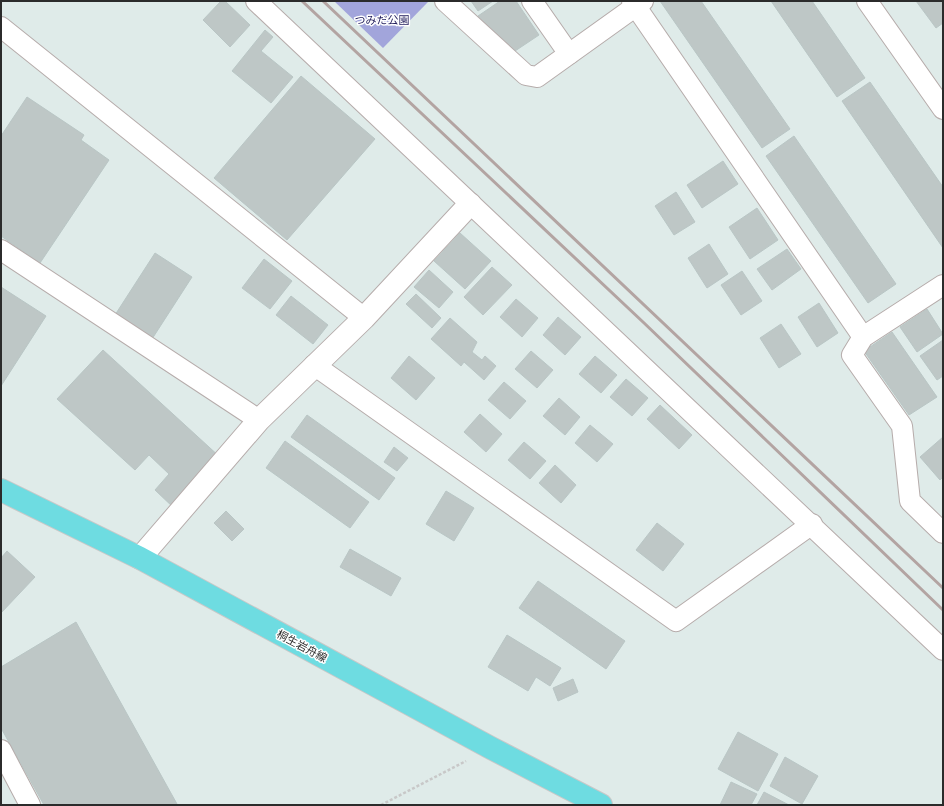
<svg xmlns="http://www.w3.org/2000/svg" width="944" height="806" viewBox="0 0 944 806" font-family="Poppins,'Noto Sans JP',sans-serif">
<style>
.green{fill:#a2a5db}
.building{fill:#bec7c6;stroke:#b9c6c5}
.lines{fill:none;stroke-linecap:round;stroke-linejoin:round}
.street-casing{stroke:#b6acab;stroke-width:22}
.secondary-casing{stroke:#b6acab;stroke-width:24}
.primary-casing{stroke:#c8c8c8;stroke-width:24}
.path{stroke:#c8c8c8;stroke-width:2.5;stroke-dasharray:3 2;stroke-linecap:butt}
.street{stroke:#fff;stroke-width:20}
.secondary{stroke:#fff;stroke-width:22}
.primary{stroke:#6edce1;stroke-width:22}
.rail{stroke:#b3a4a2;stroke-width:3}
.labels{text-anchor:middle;stroke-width:3;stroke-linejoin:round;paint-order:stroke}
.park-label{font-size:11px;fill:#272360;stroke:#fff}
.street-label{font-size:11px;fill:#2b2b2b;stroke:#fff}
</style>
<rect width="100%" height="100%" fill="#dfebe9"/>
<path class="green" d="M334,1h93l1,1 -45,46z"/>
<g class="building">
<path d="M221,1h4l25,24 -20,22 -27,-27z"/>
<path d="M471,1h22l-15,10z"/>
<path d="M500,1h16l23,34 -30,20 -25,-29 -6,-10z"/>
<path d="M660,1h41l89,128 -28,19z"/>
<path d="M771,1h41l53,77 -28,19z"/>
<path d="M916,1h27v22l-7,5z"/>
<path d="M265,30l8,7 -12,14 32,26 -22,26 -39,-32z"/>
<path d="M301,76l74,63 -88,101 -73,-62z"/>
<path d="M870,82l73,105v61l-101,-147z"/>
<path d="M27,97l57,38 -3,5 28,20 -69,103 -39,-27v-100z"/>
<path d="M794,136l102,148 -28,19 -102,-147z"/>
<path d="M723,161l15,23 -36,24 -15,-23z"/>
<path d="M676,192l19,30 -21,13 -19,-29z"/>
<path d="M757,208l21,32 -28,19 -21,-32z"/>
<path d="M460,233l31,28 -26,28 -31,-28z"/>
<path d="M709,244l19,30 -21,14 -19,-30z"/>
<path d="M787,249l14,20 -29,21 -15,-21z"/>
<path d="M155,253l37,24 -40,62 -37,-24z"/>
<path d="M264,259l28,22 -22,28 -28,-21z"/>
<path d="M492,267l20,18 -29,30 -19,-18z"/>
<path d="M429,270l24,22 -14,16 -25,-21z"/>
<path d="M742,271l20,30 -21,14 -20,-30z"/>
<path d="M1,287l45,29 -45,70z"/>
<path d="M416,294l25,24 -9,10 -26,-24z"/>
<path d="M291,296l37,29 -15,19 -37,-29z"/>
<path d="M516,299l22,19 -16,19 -22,-20z"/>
<path d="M819,303l19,30 -21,14 -19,-30z"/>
<path d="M927,309l16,25 -26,18 -17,-25z"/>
<path d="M558,317l23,20 -16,18 -22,-20z"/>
<path d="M450,318l27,24 -5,10 10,8 3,-4 11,10 -12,14 -20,-18 -3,4 -30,-27z"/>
<path d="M781,324l20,30 -22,14 -19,-30z"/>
<path d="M892,332l45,65 -28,18 -45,-64z"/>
<path d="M943,340v36l-6,4 -17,-24z"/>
<path d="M103,350l118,108 -46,51 -20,-19 14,-16 -20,-19 -14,15 -78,-71z"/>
<path d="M531,351l22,19 -16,18 -22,-19z"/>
<path d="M409,356l26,22 -19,22 -25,-22z"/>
<path d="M595,356l22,19 -16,18 -22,-19z"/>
<path d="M626,379l22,19 -16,18 -22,-19z"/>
<path d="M504,382l22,19 -16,18 -22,-19z"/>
<path d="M559,398l21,19 -15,18 -22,-19z"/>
<path d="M660,405l32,30 -13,14 -32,-30z"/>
<path d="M480,414l22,20 -16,18 -22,-20z"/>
<path d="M307,415l88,63 -16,22 -88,-63z"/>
<path d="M590,425l23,19 -16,18 -22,-19z"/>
<path d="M943,437v40l-3,3 -20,-23z"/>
<path d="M285,441l84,61 -19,26 -84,-60z"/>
<path d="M524,442l22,19 -16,18 -22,-19z"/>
<path d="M394,447l14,11 -11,13 -13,-9z"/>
<path d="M555,465l21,20 -15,18 -22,-20z"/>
<path d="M446,491l28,17 -20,33 -28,-17z"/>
<path d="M226,511l18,18 -12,12 -18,-18z"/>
<path d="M657,523l27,21 -21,27 -27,-21z"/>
<path d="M350,549l51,29 -10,18 -51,-29z"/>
<path d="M7,551l28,26 -34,36v-55z"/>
<path d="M538,581l87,60 -19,28 -87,-61z"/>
<path d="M76,622l101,182 -2,1h-131l-43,-77v-61z"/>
<path d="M507,635l54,33 -11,18 -14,-9 -8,14 -40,-24z"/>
<path d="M573,679l5,13 -20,9 -5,-13z"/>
<path d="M738,732l40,22 -20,37 -40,-22z"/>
<path d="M785,757l33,19 -16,28 -32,-18z"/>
<path d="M731,782l26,12 -6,11h-31z"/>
<path d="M764,792l25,13h-32z"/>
</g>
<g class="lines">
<defs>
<g id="street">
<path d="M256,1l687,649"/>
<path d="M445,1l81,74 11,2 106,-76"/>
<path d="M532,1l37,53"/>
<path d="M632,1l231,336"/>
<path d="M867,1l76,108"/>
<path d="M1,27l363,291"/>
<path d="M1,250l258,170"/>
<path d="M943,285l-80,52 -11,18 50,71 8,75 33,32"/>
<path d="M314,365l362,256 136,-97"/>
<path d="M1,750l29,55"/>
</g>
<path id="secondary" d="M140,558l119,-138 105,-102 106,-114"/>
<path id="primary" d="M1,490l139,68 351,190 110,57"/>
</defs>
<use href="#street" class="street-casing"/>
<use href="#secondary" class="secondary-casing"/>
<use href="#primary" class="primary-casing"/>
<path class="path" d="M381,805l85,-44"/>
<use href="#street" class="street"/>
<use href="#secondary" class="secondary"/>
<use href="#primary" class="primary"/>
<g class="rail">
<path d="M302,1l341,321 300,288"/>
<path d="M323,1l620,587"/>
</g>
</g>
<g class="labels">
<g class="park-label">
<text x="382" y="24">つみだ公園</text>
</g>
<g class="street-label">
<text transform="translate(302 646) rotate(28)" y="4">桐生岩舟線</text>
</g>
</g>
<rect width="944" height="806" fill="none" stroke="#2b2b2b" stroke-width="4"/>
</svg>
